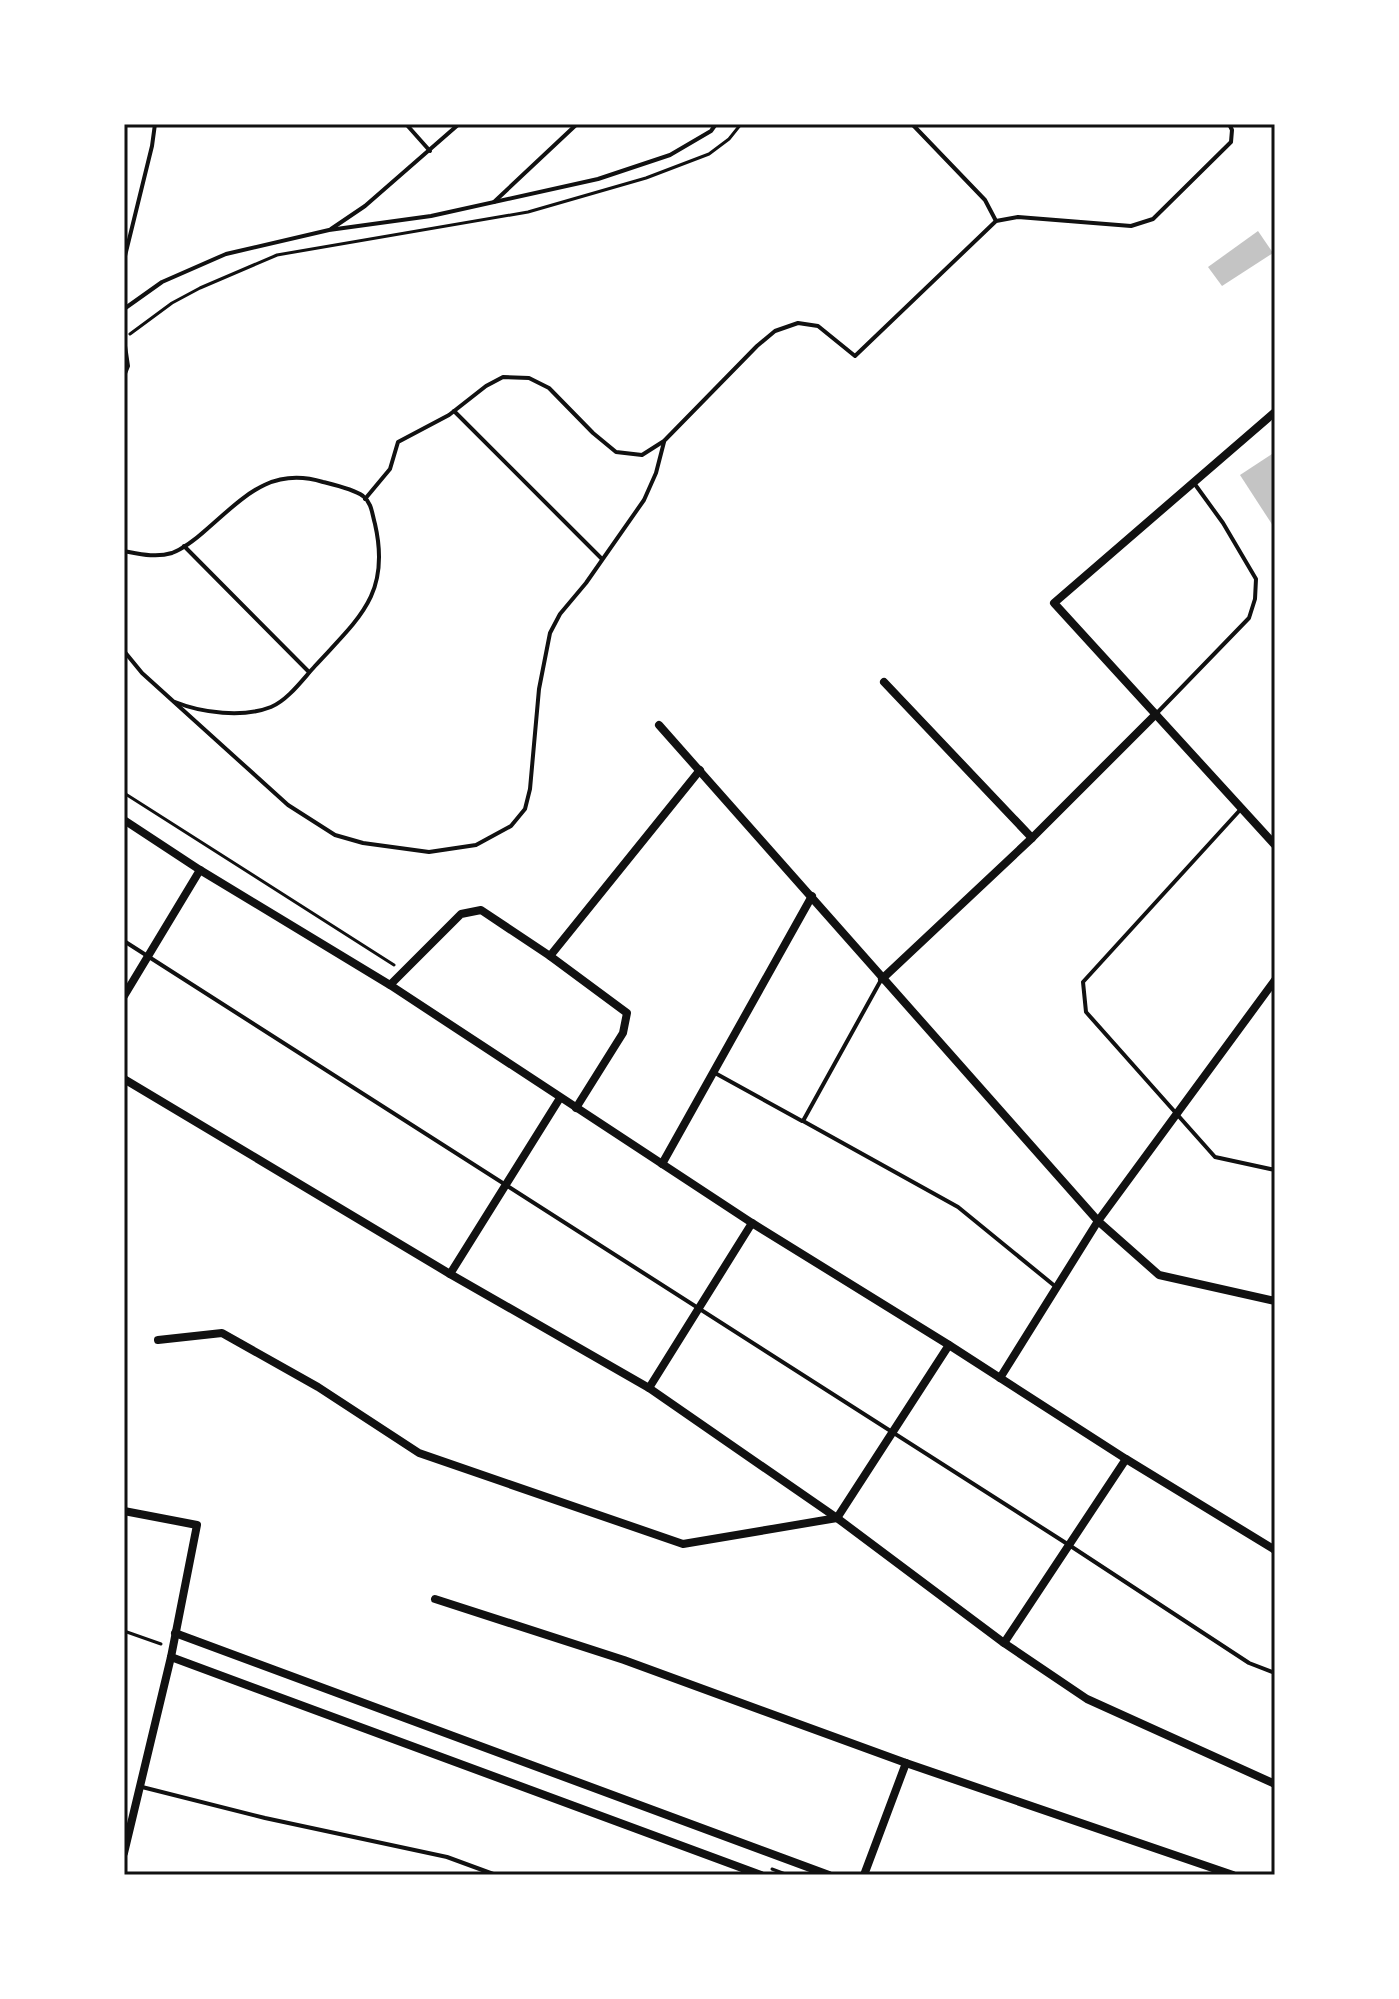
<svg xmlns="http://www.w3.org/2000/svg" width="1399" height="1999" viewBox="0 0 1399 1999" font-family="Rubik,sans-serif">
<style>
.building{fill:#c4c4c4}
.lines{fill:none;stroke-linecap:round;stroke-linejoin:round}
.path{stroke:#111;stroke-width:3}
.service{stroke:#111;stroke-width:4}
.minor{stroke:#111;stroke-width:8}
.neatline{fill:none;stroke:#111;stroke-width:3}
</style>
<rect width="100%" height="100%" fill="#fff"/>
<g class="building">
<path d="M1258,231l15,22 -51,33 -14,-19z"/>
<path d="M1275,452v77l-35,-54z"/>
</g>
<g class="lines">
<g class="path">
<path d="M130,334l42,-31 28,-15 77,-33 251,-43 118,-34 63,-24 20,-15 12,-15"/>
<path d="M124,793l270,172"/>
<path d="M124,1631l37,13"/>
<path d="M772,1869l16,6"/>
</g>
<g class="service">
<path d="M406,124l24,27"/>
<path d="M912,124l73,76 11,21"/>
<path d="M494,202l83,-78"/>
<path d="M331,229l34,-23 94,-82"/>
<path d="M124,260l28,-114 3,-22"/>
<path d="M124,309l38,-27 64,-28 103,-24 102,-14 167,-37 72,-24 41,-24 5,-7"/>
<path d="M124,339l4,27 -4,10"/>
<path d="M454,411l148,148"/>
<path d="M365,499l25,-30 8,-27 51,-27 37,-29 17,-9 26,1 20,10 44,45 23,19 26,3 22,-14 93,-95 18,-15 23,-8 20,3 37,30 141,-135 22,-4 113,9 22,-7 78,-77 1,-12 -3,-6"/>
<path d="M184,546l125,126"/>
<path d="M124,551c16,3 32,7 48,2 13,-5 25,-15 35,-24 37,-32 64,-63 116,-47 12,3 30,7 40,14 9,7 9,18 12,28 16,70 -16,94 -60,142 -12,13 -27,34 -44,41 -28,11 -69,6 -96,-5"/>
<path d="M124,651l18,22 146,132 47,30 28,8 66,9 47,-7 35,-19 14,-17 5,-20 9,-100 11,-56 10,-19 26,-31 58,-83 12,-27 8,-31"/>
<path d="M1156,714l93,-96 6,-19 1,-20 -33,-56 -29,-40"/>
<path d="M1240,810l-157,172 3,30 129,145 60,13"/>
<path d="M124,941l945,604 180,118 26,10"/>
<path d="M881,980l-78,141 155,86 98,80"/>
<path d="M715,1073l87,48"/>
<path d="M142,1787l123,31 182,39 49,18"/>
</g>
<g class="minor">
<path d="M1275,412l-221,191 221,242"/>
<path d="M884,682l148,156"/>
<path d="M659,725l439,496 61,54 116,26"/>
<path d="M124,820l76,50 190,115 362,238 197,122 177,114 149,91"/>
<path d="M550,956l77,57 -4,20 -47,75"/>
<path d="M882,979l150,-141 124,-124"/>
<path d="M390,985l71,-71 20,-4 69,46 150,-186"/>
<path d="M124,996l76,-126"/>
<path d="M124,1079l326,195 199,114 188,130 167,125 83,56 188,85"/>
<path d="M662,1164l150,-268"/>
<path d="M450,1274l110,-176"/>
<path d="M158,1340l64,-7 96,54 101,66 264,91 154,-26 112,-173"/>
<path d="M1000,1378l98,-157 177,-241"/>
<path d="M649,1388l103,-165"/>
<path d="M124,1511l73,14 -26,132 -47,196"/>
<path d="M435,1599l189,61 282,103 327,112"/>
<path d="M175,1633l654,242"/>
<path d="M1004,1643l122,-184"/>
<path d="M171,1657l590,218"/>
<path d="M864,1875l42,-112"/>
</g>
</g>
<rect width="1399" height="1999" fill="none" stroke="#ffffff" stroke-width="252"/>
<rect x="126" y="126" width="1147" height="1747" class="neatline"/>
</svg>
